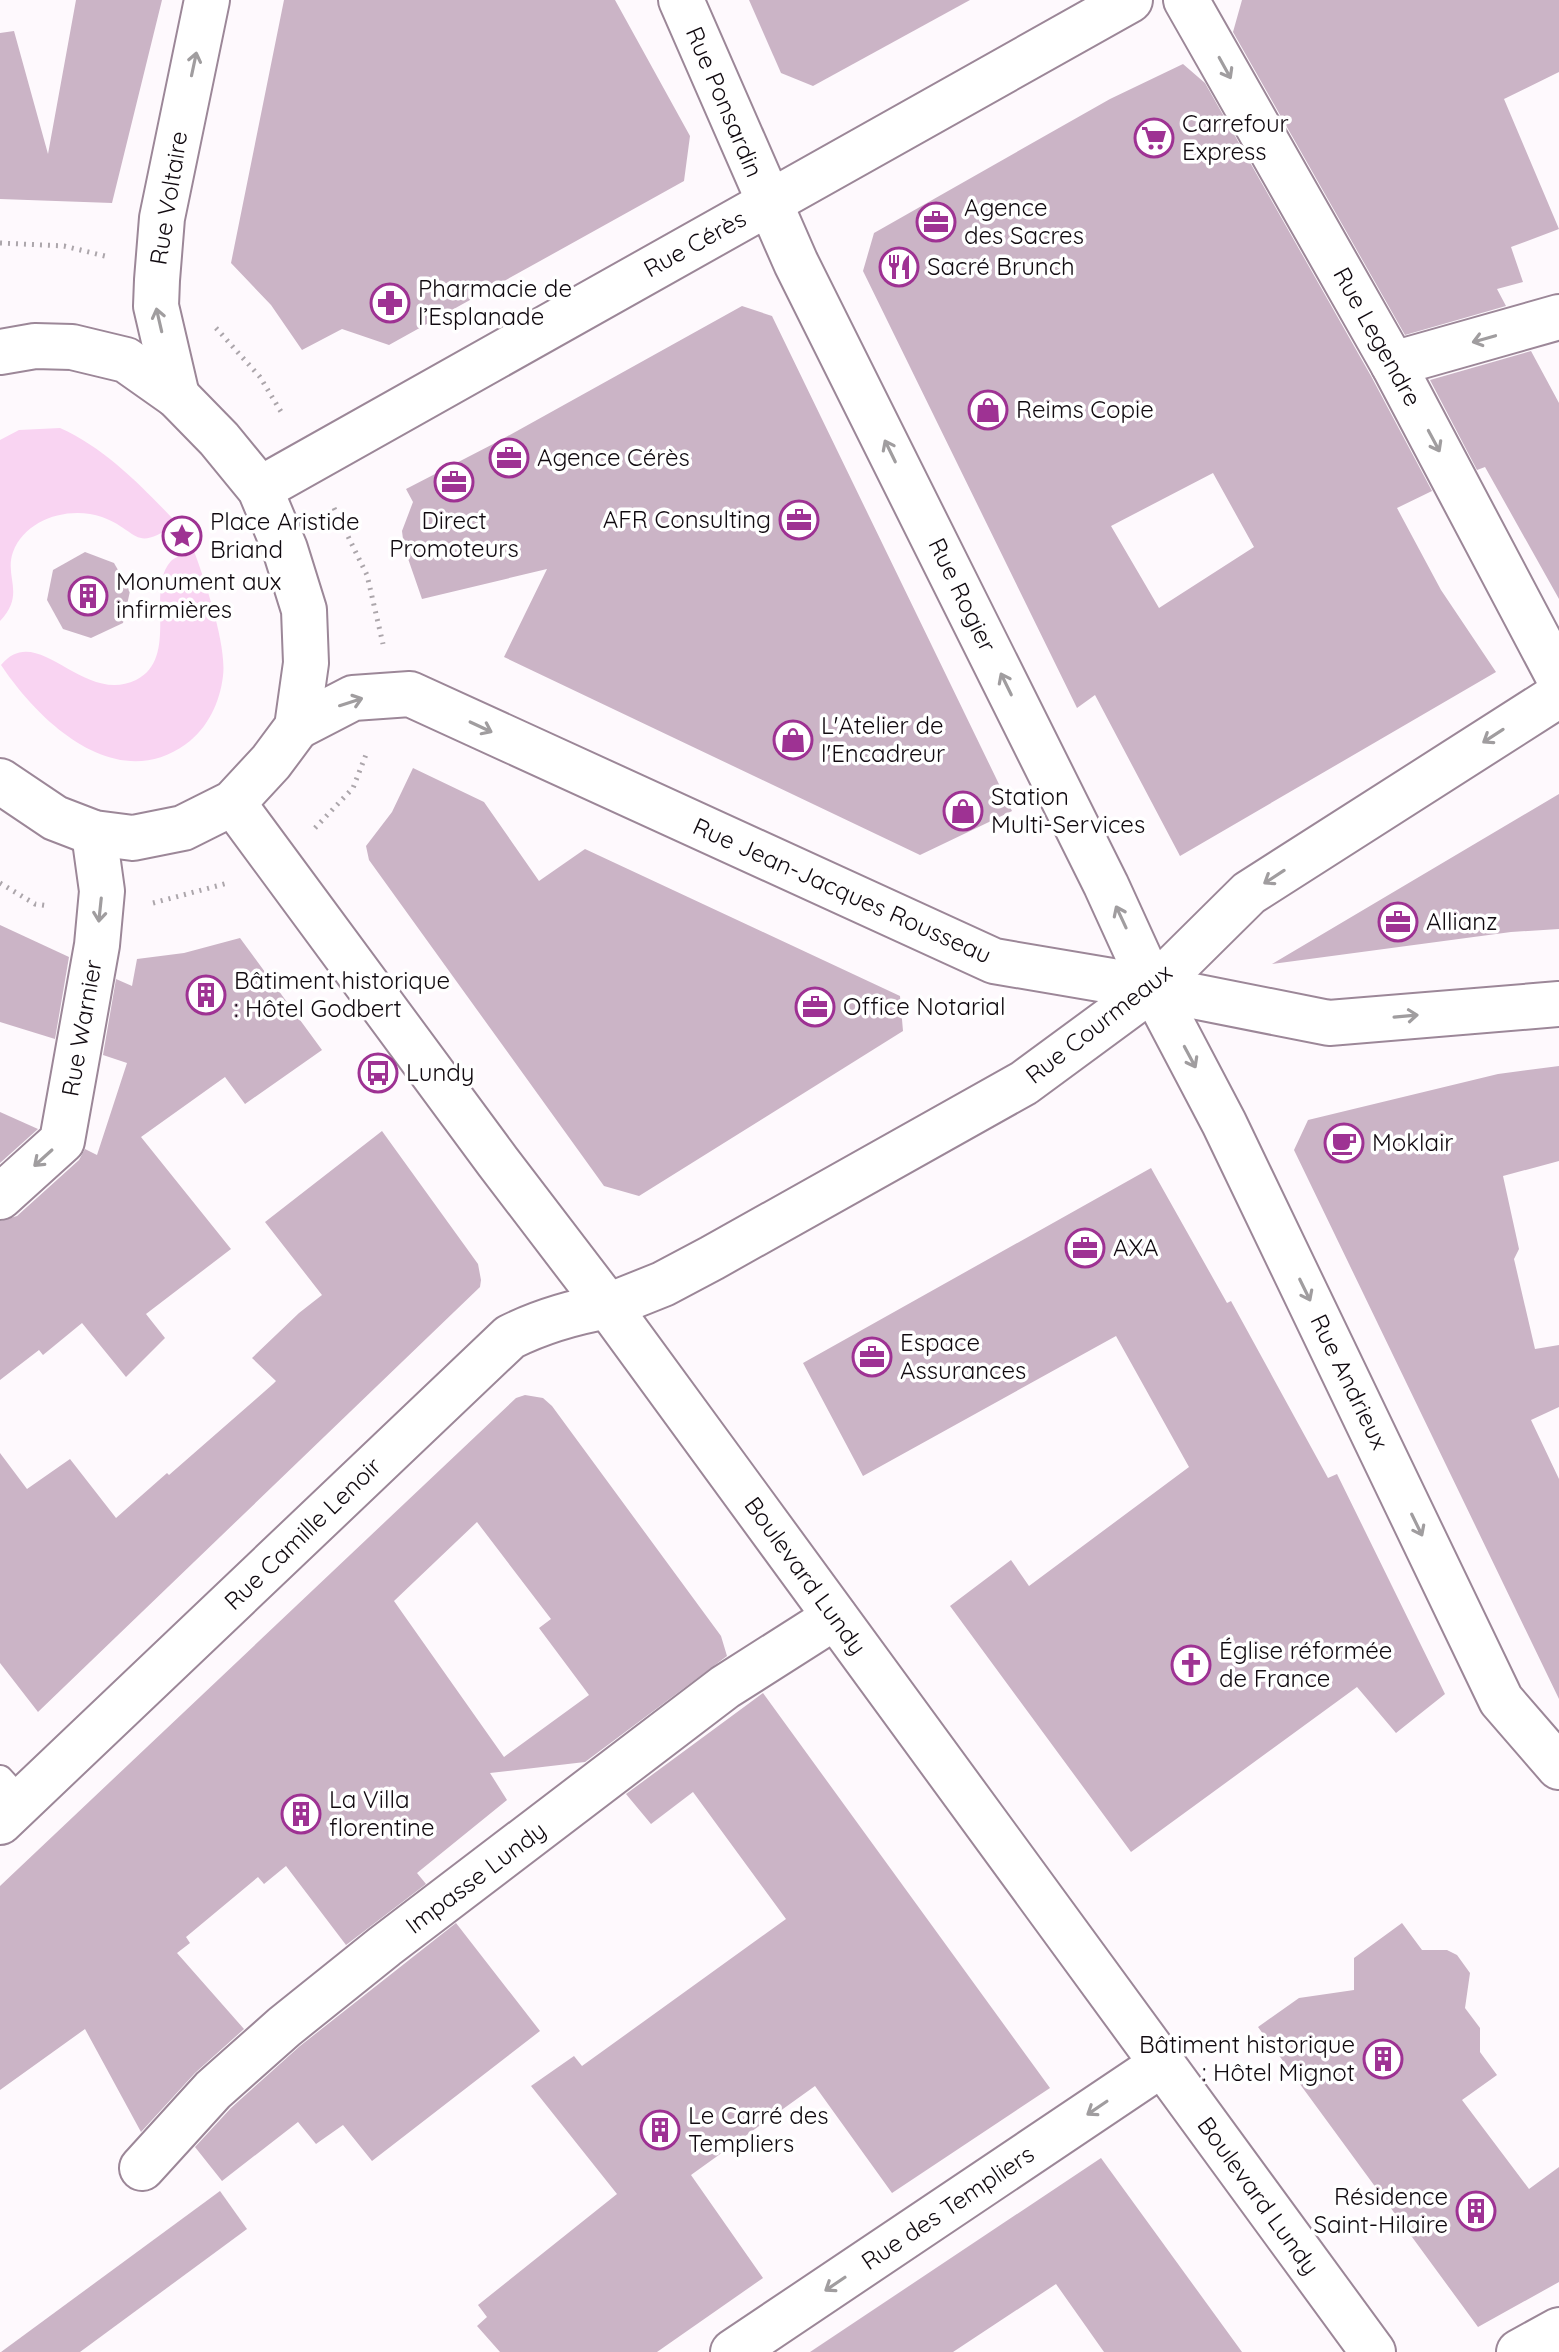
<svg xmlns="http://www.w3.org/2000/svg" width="1559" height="2352" viewBox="0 0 1559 2352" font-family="Quicksand,sans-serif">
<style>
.green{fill:#f9d4f2}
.building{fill:#cbb4c6;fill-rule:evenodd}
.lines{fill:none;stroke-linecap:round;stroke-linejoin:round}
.service-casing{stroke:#9c8798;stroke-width:30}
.minor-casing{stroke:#9c8798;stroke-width:48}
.tertiary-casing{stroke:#9c8798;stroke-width:48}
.secondary-casing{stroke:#9c8798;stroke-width:48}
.path{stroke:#aca6ab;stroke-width:5;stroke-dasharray:2 6;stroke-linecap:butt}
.service{stroke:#fff;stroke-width:26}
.minor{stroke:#fff;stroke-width:44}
.tertiary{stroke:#fff;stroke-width:44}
.secondary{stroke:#fff;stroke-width:44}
.oneway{stroke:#a09d9f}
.labels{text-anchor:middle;stroke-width:7;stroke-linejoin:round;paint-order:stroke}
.street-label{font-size:24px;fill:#110a10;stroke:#fff}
.poi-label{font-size:24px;fill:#110a10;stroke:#fff;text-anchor:start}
</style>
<rect width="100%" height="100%" fill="#fef9fd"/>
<g class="green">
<path d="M60,428c47,21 82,59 117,95 -44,31 -37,8 -75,-6 -32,-11 -76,1 -89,35 -9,25 13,42 -13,69v-181l19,-10z"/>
<path d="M194,551c11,30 33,94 29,125 -3,26 -15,52 -37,68 -70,51 -147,-22 -185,-79 37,-45 81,41 135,15 44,-22 9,-91 35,-119 5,-5 16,-7 23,-10z"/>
</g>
<g class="building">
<path d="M76,0h86l-50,203 -112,-4v-166l14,-2 34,123z"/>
<path d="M284,0h331l75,136 -6,45 -295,164 -47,-16 -40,21 -31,-45 -40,-42z"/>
<path d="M749,0h221l-157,86 -32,-13z"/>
<path d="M1242,0h317v72l-55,27 55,130 -48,18 12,35 -26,7 9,17 -101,29 -172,-303z"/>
<path d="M1183,64l22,19 166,293 61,115 -35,17 44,82 55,82 -316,184 -85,-161 -18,13 -214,-437 11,-38 236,-134zM1213,473l41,74 -95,61 -48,-82z"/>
<path d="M742,306l30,10 240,495 -92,44 -416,-198 43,-88 -125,30 -18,-52 -2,-16 11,-29 -7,-13 91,-47z"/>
<path d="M1531,351l28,52v196l-74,-132 -8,3 -47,-90z"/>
<path d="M85,552l29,11 16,28 -7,32 -32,15 -28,-9 -16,-29 6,-30z"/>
<path d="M413,768l71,34 55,79 46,-32 315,147 3,35 -264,165 -35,-10 -235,-326 -3,-14 26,-34z"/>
<path d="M1559,794v135l-48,3 -239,32z"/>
<path d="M0,925l69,32 -14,82 -55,-17z"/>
<path d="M240,938l82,112 -77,54 -20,-27 -84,60 90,112 -85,65 19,24 -39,39 -44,-54 -39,32 -4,-5 -39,30v-159l17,-5 62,-56 6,-11 12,6 30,-92 -24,-8 13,-76 16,7 5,-27 47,-6z"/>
<path d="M1559,1066v95l-56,15 16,73 -5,10 21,90 24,-4v62l-28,13 28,59v220l-265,-549 14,-30 190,-46z"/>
<path d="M0,1112l38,17 -38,34z"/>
<path d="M382,1131l96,133 3,16 -1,7 -442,425 -38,-49v-210l27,36 43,-30 46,59 51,-45 2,2 104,-91 3,-3 -24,-23 47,-45 23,-18 -57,-73z"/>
<path d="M1151,1168l76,135 4,-2 97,177 9,-4 108,220 -49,39 -39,-46 -226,165 -181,-246 61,-46 18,26 160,-119 -73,-131 -253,140 -60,-113z"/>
<path d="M525,1395l18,3 9,8 169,230 6,20 -142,106 -95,11 17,27 -90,73 9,11 -80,61 -60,-79 -22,18 -6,-7 -72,60 4,6 -13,10 67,76 -49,44 -54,59 -56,-103 -85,61v-204l516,-488zM477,1522l74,97 -12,9 50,67 -85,62 -110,-156z"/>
<path d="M763,1693l287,395 -158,105 -77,-107 -124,89 72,103 -106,74h-157l-23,-26 10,-9 -9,-12 139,-111 -86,-108 43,-30 8,10 204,-147 -93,-127 -42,32 -25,-30z"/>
<path d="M456,1923l84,108 -168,130 -29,-36 -27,19 -18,-22 -76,59 -27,-34 36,-39 69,-62z"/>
<path d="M1402,1923l20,27h25l10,5 13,18 -5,35 15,20v24l17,23 -35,25 67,89 30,-22v115l-81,45 -220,-300 41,-29 55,-8v-32z"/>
<path d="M1101,2158l141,194h-138l-48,-68 -103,68h-143z"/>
<path d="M220,2191l27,38 -167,123h-79z"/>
</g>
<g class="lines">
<defs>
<path id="service" d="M0,1779l21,23"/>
<g id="minor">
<path d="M681,0l115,263 310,622 47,103 71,135 277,577 58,67"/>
<path d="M1186,0l207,364 166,314"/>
<path d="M1393,364l166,-47"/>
<path d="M177,396l-21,-90 1,-26 5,-62 45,-218"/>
<path d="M260,489l870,-489"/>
<path d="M297,727l56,-29 57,-4 584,267 159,27 176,35 230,-19"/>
<path d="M0,1197l62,-56 35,-196 5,-54 -8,-58"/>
<path d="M608,1306l55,-22 49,-26 312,-175 129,-95 96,-95 310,-198"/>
<path d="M142,2168l71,-78 71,-63 101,-81 340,-259 110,-70"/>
<path d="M733,2352l429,-288"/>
<path d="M1519,2352l40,-22"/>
</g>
<path id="tertiary" d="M0,1822l510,-485c32,-16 64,-25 98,-31"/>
<g id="secondary">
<path d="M0,352l35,-6 37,1 54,13 51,36 42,43 41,50 25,60 19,61 2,53 -9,64 -26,35 -38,41 -50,25 -50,10 -39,-5 -39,-15 -55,-37"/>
<path d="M233,803l265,359 110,144 765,1046"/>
</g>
</defs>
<use href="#service" class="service-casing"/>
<use href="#minor" class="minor-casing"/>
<use href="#tertiary" class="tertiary-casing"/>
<use href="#secondary" class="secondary-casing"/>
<g class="path">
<path d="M0,243l64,3 45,11"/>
<path d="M216,328l44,49 23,38"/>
<path d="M334,508l33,67 16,69"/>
<path d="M315,828l38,-40 14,-36"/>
<path d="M0,883l35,21 14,2"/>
<path d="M153,903l75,-20"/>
</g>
<use href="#service" class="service"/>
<use href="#minor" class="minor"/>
<use href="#tertiary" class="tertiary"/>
<use href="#secondary" class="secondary"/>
</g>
<defs><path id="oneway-shaft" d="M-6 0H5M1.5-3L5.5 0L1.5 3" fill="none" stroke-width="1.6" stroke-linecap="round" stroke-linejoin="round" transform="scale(2)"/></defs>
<g class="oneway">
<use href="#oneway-shaft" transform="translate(194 64) rotate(-78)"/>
<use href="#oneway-shaft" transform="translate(1225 68) rotate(61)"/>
<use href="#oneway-shaft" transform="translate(159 320) rotate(-103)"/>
<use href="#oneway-shaft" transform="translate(1484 339) rotate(164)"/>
<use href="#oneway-shaft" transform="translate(1434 441) rotate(62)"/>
<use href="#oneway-shaft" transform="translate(890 451) rotate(-116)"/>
<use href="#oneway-shaft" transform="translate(1006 684) rotate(-116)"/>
<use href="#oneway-shaft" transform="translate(351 702) rotate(-18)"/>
<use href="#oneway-shaft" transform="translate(481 727) rotate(25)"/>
<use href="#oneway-shaft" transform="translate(1493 736) rotate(147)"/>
<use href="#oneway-shaft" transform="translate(1274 877) rotate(147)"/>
<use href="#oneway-shaft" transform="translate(100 910) rotate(96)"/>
<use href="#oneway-shaft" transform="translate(1121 917) rotate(-115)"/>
<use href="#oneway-shaft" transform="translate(1406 1016) rotate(-5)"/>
<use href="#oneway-shaft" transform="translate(1190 1057) rotate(62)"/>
<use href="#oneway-shaft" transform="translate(43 1158) rotate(138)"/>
<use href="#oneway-shaft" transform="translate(1305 1290) rotate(64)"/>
<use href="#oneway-shaft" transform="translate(1417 1525) rotate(64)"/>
<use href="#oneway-shaft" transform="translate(1097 2108) rotate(146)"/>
<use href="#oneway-shaft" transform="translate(835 2284) rotate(146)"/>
</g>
<defs>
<symbol id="supermarket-ring" viewBox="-11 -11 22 22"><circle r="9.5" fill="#fff" stroke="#9e3293" stroke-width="1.5"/><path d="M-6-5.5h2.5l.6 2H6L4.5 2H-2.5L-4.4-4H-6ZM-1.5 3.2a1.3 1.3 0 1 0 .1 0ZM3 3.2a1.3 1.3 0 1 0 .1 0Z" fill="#9e3293"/></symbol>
<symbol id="office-ring" viewBox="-11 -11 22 22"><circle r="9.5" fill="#fff" stroke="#9e3293" stroke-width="1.5"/><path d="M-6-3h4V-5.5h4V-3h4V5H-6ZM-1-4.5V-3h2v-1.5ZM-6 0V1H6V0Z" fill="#9e3293"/></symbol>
<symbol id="restaurant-ring" viewBox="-11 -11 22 22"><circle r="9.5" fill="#fff" stroke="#9e3293" stroke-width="1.5"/><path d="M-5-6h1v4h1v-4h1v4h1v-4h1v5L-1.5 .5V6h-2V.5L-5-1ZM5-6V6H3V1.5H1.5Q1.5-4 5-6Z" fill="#9e3293"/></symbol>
<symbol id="pharmacy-ring" viewBox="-11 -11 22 22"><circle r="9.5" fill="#fff" stroke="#9e3293" stroke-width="1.5"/><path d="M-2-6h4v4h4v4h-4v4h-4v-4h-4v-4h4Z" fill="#9e3293"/></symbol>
<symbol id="shop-ring" viewBox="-11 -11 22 22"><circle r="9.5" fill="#fff" stroke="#9e3293" stroke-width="1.5"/><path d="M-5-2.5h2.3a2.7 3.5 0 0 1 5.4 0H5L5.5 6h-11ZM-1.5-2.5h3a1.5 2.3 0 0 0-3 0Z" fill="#9e3293"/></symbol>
<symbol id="sight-ring" viewBox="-11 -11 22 22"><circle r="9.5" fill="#fff" stroke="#9e3293" stroke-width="1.5"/><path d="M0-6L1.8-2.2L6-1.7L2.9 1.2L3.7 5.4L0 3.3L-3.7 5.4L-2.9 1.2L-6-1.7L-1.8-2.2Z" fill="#9e3293"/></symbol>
<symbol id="building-ring" viewBox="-11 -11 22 22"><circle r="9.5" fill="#fff" stroke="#9e3293" stroke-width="1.5"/><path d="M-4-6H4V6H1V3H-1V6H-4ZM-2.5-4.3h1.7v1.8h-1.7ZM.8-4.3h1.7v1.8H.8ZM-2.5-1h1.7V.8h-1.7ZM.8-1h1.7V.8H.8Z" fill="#9e3293"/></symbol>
<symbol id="bus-ring" viewBox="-11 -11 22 22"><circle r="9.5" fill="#fff" stroke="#9e3293" stroke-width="1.5"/><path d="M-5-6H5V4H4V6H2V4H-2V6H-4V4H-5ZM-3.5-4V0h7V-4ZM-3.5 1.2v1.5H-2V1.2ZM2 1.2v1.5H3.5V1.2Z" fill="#9e3293"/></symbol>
<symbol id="cafe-ring" viewBox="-11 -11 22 22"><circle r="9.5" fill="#fff" stroke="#9e3293" stroke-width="1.5"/><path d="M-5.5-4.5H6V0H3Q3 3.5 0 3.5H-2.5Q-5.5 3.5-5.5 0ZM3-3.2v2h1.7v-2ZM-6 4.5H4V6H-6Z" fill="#9e3293"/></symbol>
<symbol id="church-ring" viewBox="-11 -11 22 22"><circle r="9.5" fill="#fff" stroke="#9e3293" stroke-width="1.5"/><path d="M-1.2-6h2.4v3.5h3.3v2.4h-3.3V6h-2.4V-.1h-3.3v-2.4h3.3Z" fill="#9e3293"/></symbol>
</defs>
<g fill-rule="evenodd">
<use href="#supermarket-ring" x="1132" y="116" width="44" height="44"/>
<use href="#office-ring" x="914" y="200" width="44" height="44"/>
<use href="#restaurant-ring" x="877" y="245" width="44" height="44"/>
<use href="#pharmacy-ring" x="368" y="281" width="44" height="44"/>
<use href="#shop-ring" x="966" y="388" width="44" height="44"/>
<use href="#office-ring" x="487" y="436" width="44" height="44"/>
<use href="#office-ring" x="432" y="460" width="44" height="44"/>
<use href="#office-ring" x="777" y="498" width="44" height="44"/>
<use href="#sight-ring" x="160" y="514" width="44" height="44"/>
<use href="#building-ring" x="66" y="574" width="44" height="44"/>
<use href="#shop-ring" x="771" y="718" width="44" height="44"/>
<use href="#shop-ring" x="941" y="789" width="44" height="44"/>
<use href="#office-ring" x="1376" y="900" width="44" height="44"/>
<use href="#building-ring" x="184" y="973" width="44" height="44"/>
<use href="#office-ring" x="793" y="985" width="44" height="44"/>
<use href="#bus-ring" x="356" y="1051" width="44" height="44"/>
<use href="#cafe-ring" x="1322" y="1121" width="44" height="44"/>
<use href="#office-ring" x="1063" y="1226" width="44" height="44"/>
<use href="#office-ring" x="850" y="1335" width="44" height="44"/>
<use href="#church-ring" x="1169" y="1643" width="44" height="44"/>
<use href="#building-ring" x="279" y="1792" width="44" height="44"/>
<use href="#building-ring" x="1361" y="2037" width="44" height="44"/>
<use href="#building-ring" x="638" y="2108" width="44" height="44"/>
<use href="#building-ring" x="1454" y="2189" width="44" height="44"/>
</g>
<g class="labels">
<g class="street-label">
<text transform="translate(724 102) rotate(67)" y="8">Rue Ponsardin</text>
<text transform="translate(169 198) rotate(-81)" y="8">Rue Voltaire</text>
<text transform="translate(695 244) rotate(-29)" y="8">Rue Cérès</text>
<text transform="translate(1377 337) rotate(61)" y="8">Rue Legendre</text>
<text transform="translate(962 595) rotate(64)" y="8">Rue Rogier</text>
<text transform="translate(842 891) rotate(24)" y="8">Rue Jean-Jacques Rousseau</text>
<text transform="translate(1099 1024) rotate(-38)" y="8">Rue Courmeaux</text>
<text transform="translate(82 1028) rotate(-80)" y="8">Rue Warnier</text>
<text transform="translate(1349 1382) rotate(64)" y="8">Rue Andrieux</text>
<text transform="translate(303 1534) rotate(-44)" y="8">Rue Camille Lenoir</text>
<text transform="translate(805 1576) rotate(54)" y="8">Boulevard Lundy</text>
<text transform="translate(476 1878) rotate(-37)" y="8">Impasse Lundy</text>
<text transform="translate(1258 2196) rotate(54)" y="8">Boulevard Lundy</text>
<text transform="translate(948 2208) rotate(-34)" y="8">Rue des Templiers</text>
</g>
<g class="poi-label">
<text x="1182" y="132">Carrefour<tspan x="1182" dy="28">Express</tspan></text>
<text x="964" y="216">Agence<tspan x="964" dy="28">des Sacres</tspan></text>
<text x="927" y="275">Sacré Brunch</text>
<text x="418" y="297">Pharmacie de<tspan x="418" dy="28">l’Esplanade</tspan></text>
<text x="1016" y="418">Reims Copie</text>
<text x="537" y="466">Agence Cérès</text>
<text x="771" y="528" text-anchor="end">AFR Consulting</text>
<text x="454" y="529" text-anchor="middle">Direct<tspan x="454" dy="28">Promoteurs</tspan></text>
<text x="210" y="530">Place Aristide<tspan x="210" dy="28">Briand</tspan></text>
<text x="116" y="590">Monument aux<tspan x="116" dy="28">infirmières</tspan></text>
<text x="821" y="734">L'Atelier de<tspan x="821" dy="28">l'Encadreur</tspan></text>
<text x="991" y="805">Station<tspan x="991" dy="28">Multi-Services</tspan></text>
<text x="1426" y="930">Allianz</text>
<text x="234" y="989">Bâtiment historique<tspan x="234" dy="28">: Hôtel Godbert</tspan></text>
<text x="843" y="1015">Office Notarial</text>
<text x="406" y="1081">Lundy</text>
<text x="1372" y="1151">Moklair</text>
<text x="1113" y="1256">AXA</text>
<text x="900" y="1351">Espace<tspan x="900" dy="28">Assurances</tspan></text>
<text x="1219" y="1659">Église réformée<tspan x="1219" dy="28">de France</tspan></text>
<text x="329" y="1808">La Villa<tspan x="329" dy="28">florentine</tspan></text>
<text x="1355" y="2053" text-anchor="end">Bâtiment historique<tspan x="1355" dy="28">: Hôtel Mignot</tspan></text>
<text x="688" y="2124">Le Carré des<tspan x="688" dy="28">Templiers</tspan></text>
<text x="1448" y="2205" text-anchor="end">Résidence<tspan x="1448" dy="28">Saint-Hilaire</tspan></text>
</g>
</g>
</svg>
